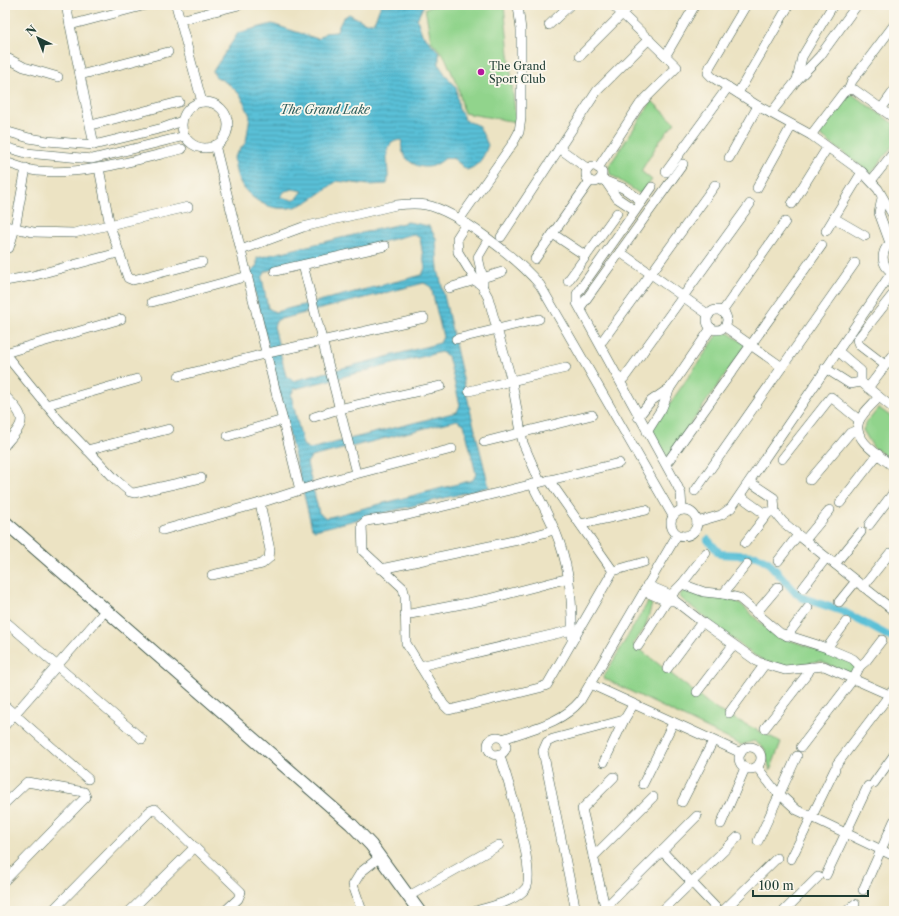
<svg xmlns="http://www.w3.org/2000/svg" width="899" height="916" viewBox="0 0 899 916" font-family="'Libre Caslon Text',serif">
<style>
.garden{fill:#91d48c;stroke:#588860}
.water{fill:url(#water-rules);stroke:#3c7e86;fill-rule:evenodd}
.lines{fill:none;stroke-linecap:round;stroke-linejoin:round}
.canal{stroke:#5ac0d7;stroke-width:8}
.street-casing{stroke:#3e5649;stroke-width:10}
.secondary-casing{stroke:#3e5649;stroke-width:14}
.street{stroke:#fff;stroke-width:9}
.secondary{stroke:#fff;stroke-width:12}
.poi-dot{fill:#b5179e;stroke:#fbf7ec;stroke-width:1.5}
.labels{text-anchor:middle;stroke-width:3.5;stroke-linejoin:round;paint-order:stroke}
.poi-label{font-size:11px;fill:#1f3d34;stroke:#fbf7ec;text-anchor:start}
.water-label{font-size:12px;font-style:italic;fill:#2e5e5d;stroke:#fbf7ec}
</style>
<defs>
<pattern id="water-rules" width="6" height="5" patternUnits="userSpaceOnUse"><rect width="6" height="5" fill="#5ac0d7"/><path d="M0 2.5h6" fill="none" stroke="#4a9daf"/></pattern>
</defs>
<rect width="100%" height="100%" fill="#fbf7ec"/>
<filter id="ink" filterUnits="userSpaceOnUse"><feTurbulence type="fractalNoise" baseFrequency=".025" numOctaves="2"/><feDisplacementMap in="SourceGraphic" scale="8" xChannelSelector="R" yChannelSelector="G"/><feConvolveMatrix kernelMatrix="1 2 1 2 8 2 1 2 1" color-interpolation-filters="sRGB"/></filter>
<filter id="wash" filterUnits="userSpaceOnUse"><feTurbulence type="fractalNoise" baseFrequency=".012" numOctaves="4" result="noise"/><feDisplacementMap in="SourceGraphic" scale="16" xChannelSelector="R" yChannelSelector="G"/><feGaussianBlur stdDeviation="0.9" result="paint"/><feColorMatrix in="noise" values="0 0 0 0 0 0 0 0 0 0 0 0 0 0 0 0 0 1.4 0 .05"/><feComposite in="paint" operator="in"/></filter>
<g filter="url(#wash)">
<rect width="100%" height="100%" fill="#ece3c3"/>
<g class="garden">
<path d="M438,5h66l12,117 -52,-9 -6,-26 -13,-30 -14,-16 -6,-33z"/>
<path d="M849,92l45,32v20l-23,30 -54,-41z"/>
<path d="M652,101l23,22 -15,17 -19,31 11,9 -12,14 -30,-20 -1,-8z"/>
<path d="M727,332l19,13 -80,114 -16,-27 69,-99z"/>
<path d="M879,408l15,11v43l-21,-15 -10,-17 3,-7z"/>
<path d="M687,590l13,5 26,3 14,5 32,31 78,27 6,6 -3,8 -33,-14 -31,5 -22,-4 -15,-8 -69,-54 -4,-4 3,-4z"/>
<path d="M648,602l4,2 -7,24 -12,16 84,66 64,32 -11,29 -5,-22 -11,-8 -13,4 -138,-67z"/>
</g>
<g class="water">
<path d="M381,5h43l-7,14 5,15 17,18v13l6,9 11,14 3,21 6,11 14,6 9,19c-4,12 -9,21 -21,25l-13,-11 -7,-2c-4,3 -9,7 -14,9 -17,5 -35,-9 -31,-26 -25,0 -10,32 -15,44l-18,1 -32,-4c-13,9 -27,22 -43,26 -24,6 -49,-9 -57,-32 -2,-5 -2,-12 -3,-18l12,-15 4,-26 -9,-20 -11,-11 -15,-9 -2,-5 25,-38 34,-9 46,15 7,-6 11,-1 7,-14 6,-4 17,9 8,-1zM293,189l10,2 -5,6 -5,3 -13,-3 5,-6z"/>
<path d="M408,222l21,4 7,12 2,31 34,149 17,69 -174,43 -3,-2 -62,-256 7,-7v-7zM413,234l7,4 5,30 -3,7 -147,37 -7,-4 -6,-30 4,-7zM424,283l7,4 12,50 -3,6 -147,38 -7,-5 -12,-50 3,-6zM441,352l7,4 12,49 -3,7 -147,37 -7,-4 -12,-50 3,-6zM457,420l7,4 12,50 -3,6 -147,38 -7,-5 -12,-50 4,-6z"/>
</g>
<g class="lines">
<path class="canal" d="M708,540l12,14 37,2 11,6 27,30 8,6 39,13 52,28"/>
</g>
</g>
<g filter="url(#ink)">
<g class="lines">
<defs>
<g id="street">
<path d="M66,5l28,140"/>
<path d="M176,5l26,97"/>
<path d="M746,5l-36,61 -2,7 4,4 46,29 53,29 51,37 16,17 16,28"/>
<path d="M180,20l59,-15"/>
<path d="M70,25l76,-20"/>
<path d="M549,25l21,-20"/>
<path d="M666,55l29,-50"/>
<path d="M580,56l51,-51"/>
<path d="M5,57l19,10 34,10"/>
<path d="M80,75l88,-23"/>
<path d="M797,80l5,-23 31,-52"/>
<path d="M849,89l3,-8 42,-56"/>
<path d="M738,93l51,-88"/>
<circle cx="205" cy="125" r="23"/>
<path d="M881,109l13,-18"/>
<path d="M771,113l26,-33 23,-24 37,-51"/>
<path d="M91,125l88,-23"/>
<path d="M5,131l24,7 18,3 47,4 69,-17 19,-7"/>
<path d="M811,135l32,-42 6,-4 6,1 39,28"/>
<path d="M215,145l85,345"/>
<path d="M5,147l21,6 66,6 93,-23"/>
<path d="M559,148l29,21"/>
<path d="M729,158l29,-52"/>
<path d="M5,162c10,3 21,8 32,9 50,4 98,-11 145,-22"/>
<circle cx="594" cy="174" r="8"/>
<path d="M99,168l11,58 18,52 5,2 69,-18"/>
<path d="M598,168l42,-64 37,-37 -64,-62"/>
<path d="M666,172l62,-85"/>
<path d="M600,179l23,9 19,13"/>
<path d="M871,181l23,-29"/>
<path d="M606,182l11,16 18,12"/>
<path d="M652,187l-71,101 -4,6v9l100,182 4,9 1,16"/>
<path d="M757,188l35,-63"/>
<path d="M882,198l-3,15 11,30"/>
<path d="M792,204l35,-56"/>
<path d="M834,218l31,18"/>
<path d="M459,220l54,-77 6,-11 2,-14v-88l-3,-25"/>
<path d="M466,224l-9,14 1,14 18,29 6,5 6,11 24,85 11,61 17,39"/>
<path d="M5,226l28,6 41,1 114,-26"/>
<path d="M826,231l36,-59"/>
<path d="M553,234l33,22"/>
<path d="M501,237l96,-146 52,-52"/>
<path d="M894,241c-14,7 -15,25 0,32"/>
<path d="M9,248l6,-20 11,-60"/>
<path d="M241,250l62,-23 93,-22c10,-1 20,-2 30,0 32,6 93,55 114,80l133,231"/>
<path d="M620,252l89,63"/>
<path d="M535,259l55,-78"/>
<path d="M303,265l53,208"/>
<path d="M275,271l110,-25"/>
<path d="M5,281l27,-5 86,-23"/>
<path d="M568,281l49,-68"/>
<path d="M483,284v-5l-5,-22 10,-17"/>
<path d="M449,288l53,-16"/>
<path d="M152,302l96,-26"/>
<path d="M582,305l101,-141"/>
<circle cx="717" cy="320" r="10"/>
<path d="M722,312l63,-90"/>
<path d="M725,327l57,40"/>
<path d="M456,339l83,-20"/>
<path d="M603,340l112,-155"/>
<path d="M838,351l23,20v11"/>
<path d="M5,353l116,-34"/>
<path d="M5,354l52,64 59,62 14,12 4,1 67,-15"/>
<path d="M885,365l-26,-20 -2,-5 37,-47"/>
<path d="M825,368l25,16 11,-2"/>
<path d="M179,376l89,-23 156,-35"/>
<path d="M624,378l126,-174"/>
<path d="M861,382l33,27"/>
<path d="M868,388l26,-34"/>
<path d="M469,391l97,-23"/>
<path d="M5,396c24,24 19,26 0,49"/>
<path d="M879,397c-6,7 -16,15 -20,24 -8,19 23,36 35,46"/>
<path d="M46,405l91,-26"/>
<path d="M314,417l25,-8 102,-23"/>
<path d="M638,417l13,-16 19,-13"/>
<path d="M647,432l15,-24 8,-20 41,-60"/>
<path d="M228,436l55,-16"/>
<path d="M484,442l108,-27"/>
<path d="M87,450l82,-21"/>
<path d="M782,459l49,-62 28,23"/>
<path d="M669,460l153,-215"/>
<path d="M619,463l-211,52 -42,6 -4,4 1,26 40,37 2,9 1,46 38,62 5,5 90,-22 8,-3 66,-114 31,-9"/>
<path d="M549,480l64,91"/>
<path d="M810,480l40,-47 7,-3"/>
<path d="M532,484c8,16 17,32 24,49 14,34 17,70 16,106"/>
<path d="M695,491l160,-228"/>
<path d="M740,496l22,16h13l-1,-14 -24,-16"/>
<path d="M840,503l38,-49"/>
<circle cx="684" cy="523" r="13"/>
<path d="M775,512l8,10 19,16 92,73"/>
<path d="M697,522l24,-7 10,-7 161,-236"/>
<path d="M581,524l65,-14"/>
<path d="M869,525l25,-33"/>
<path d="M163,530l97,-27 65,-21 127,-33"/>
<path d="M805,540l25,-30"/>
<path d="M745,543l24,-31"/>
<path d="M778,561l20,-26"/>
<path d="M835,564l26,-32"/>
<path d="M381,569l137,-29 36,-10"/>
<path d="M212,575l50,-11 7,-6 1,-8 -10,-47"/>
<path d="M682,584l24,-31"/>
<path d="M647,585l24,10 4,6 27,21 56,40 27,8 39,-4 70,31"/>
<path d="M863,587l27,-34"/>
<path d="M803,588l23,-30"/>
<path d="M644,591l23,10h5"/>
<path d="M723,594l24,-30"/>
<path d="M839,602l17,-21"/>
<path d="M756,613l22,-26"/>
<path d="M405,615l83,-16 81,-21"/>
<path d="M5,621l137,118"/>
<path d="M787,636l21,-28"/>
<path d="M638,646l33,-51 11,-11 22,8 19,2 16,4 41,35 47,15 26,11 7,7"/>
<path d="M827,648l19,-26"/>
<path d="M420,666l152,-36"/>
<path d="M667,669l35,-47"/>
<path d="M590,684l151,69"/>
<path d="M697,692l36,-47"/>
<path d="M5,706l83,73"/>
<path d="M729,713l36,-49"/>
<path d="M5,725l101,-115"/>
<path d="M765,728l43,-55 3,-6"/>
<circle cx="497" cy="746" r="9"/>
<path d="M503,739c26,-10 58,-15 77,-38l97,-166"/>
<path d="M801,747l53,-69 6,-12 6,-5 16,-21"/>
<circle cx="750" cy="758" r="11"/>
<path d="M604,762l20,-42"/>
<path d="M837,764l57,-75"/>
<path d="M757,767l17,22 23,21 97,46"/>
<path d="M874,783l20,-28"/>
<path d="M643,784l30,-61"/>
<path d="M682,802l31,-61"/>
<path d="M5,803l22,-21 57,10 2,5 -81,83"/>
<path d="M721,824l24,-56"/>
<path d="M758,841l39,-85"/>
<path d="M662,851l57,60"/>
<path d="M593,857l60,-60"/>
<path d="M791,859l44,-90"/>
<path d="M826,875l42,-89"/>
<path d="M863,890l31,-69"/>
<path d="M409,896l90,-51"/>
<path d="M605,908l92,-92"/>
<path d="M52,911l98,-100 5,-2 84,81 2,2 -3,7 -13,12"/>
<path d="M130,911l65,-64"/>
<path d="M362,911l-9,-26 8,-13 19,-15"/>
<path d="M476,911c16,-5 39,-9 50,-23 11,-14 -20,-115 -27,-134"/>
<path d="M576,911l-33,-160 4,-9 6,-3 71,-19 9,-15"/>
<path d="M606,911l-24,-102 32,-32"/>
<path d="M662,911l76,-74"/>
<path d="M723,911l54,-53"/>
<path d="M784,911l34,-34"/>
<path d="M847,911l8,-7"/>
</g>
<path id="secondary" d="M5,522l346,302 20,21 48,66"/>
</defs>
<use href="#street" class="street-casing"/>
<use href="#secondary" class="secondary-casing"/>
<use href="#street" class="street"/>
<use href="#secondary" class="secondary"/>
</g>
</g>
<circle class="poi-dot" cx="481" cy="72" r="4"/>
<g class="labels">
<g class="poi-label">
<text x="489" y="70">The Grand<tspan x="489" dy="13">Sport Club</tspan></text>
</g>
<g class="water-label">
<text x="325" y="114">The Grand Lake</text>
</g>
</g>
<rect width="899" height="916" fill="none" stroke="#fbf7ec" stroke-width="20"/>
<g transform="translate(38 38) rotate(317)" stroke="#fbf7ec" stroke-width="3" paint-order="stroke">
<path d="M0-3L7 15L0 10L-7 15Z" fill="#1f3d34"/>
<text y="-6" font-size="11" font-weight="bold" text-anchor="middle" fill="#1f3d34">N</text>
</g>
<path d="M753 890v6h115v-6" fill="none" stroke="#1f3d34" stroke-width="2"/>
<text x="759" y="890" font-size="12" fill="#1f3d34" stroke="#fbf7ec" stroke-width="3" paint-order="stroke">100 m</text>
</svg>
